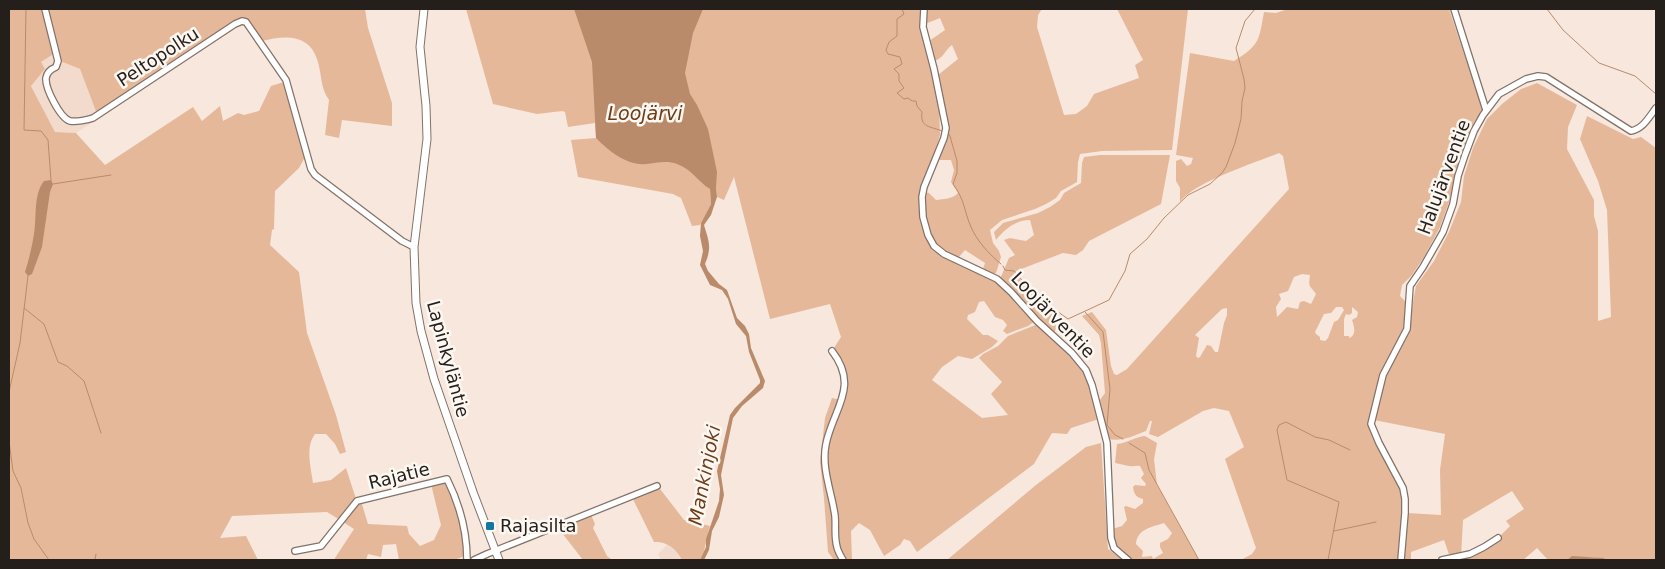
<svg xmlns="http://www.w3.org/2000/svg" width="1665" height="569" viewBox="0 0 1665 569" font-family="'DejaVu Sans',sans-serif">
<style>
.built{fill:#f2dbcc}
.green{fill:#e6b89a;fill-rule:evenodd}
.water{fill:#ba8b6a}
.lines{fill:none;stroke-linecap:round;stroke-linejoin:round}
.stream{stroke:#ba8b6a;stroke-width:1}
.minor-casing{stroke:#82736a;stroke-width:8}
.major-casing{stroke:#82736a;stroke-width:9}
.minor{stroke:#fff;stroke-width:5.5}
.major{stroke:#fff;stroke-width:7}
.poi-dot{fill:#1476a3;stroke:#fdf7f2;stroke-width:2}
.labels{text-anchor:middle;stroke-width:5;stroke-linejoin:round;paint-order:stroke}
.street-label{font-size:18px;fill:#251f1b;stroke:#fdf7f2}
.poi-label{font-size:18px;fill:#251f1b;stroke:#fdf7f2;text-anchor:start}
.water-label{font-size:19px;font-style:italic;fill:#6c3d18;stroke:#fdf7f2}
</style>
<rect width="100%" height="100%" fill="#f7e7dd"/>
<g class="built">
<path d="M55,53l5,8 20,8 19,49 -23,15 -21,-1 -24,-47 13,-16 -4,-7z"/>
<path d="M667,545l12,8 3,7h-21l-3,-6z"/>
</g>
<g class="green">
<path d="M9,9h33l13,44 -14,9 4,7 -14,17 24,46 21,1 29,32 88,-58 9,14 18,-15 3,15 15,-8 6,2 15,-4 12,-25 13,-4 21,75 -6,11 -24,23 -1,38 -2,1 -2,15 29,27 8,61 29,82 10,37 -6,2 -5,-10 -9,-10h-11c-10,13 -4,34 -2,49l18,-3 15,-12 10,31 -16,21 -13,-8 -95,4 -12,22 26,-2 12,24h-249z"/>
<path d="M46,9h264l1,1 5,-1h49l3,19 24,75v23l-50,-6 -3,18 -14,-3 4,-35c-9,-12 -7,-27 -12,-41 -8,-25 -33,-24 -55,-18l-16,-22 -11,2 -138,93 -17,-45 -20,-8 -1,-11z"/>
<path d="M466,9h118l97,68 12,-68h230l5,43 11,51 1,32 -19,61 12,51 59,31 18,15 25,28 -7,5 -21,8 -4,-3 4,-6 -4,-5 -8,-3 -11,-16 -5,1 -4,10 -7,3 -1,4 16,16h5l10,6 -6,6 -20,12 -14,-3 -16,11 -10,13 50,38 26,-3 -17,-21 11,-12 -23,-24 4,-4 15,-8 10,-10 30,-12c15,13 42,36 50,54 5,13 8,28 11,41l-28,9 -4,6 -15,-1 -18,31 -117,88 -7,-11 -6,-2 -4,6 -16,11 -14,-26 -11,-7 -8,8 1,29h-18l-6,-8 -4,-54 -4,-36 5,-44 7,-20 9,2 2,-24 -11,-25 9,-14 -11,-33 -60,15 -36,-142 -10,23 -7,-3 -1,-10 -6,2 1,15 -11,21 -8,1 -11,-28 -8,-4 -95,-17 -7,-37 25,-2 -1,-15 -27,4 -3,-15 -3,-1 -25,3 -44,-10z"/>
<path d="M927,9h115l-4,6 -1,12 27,88 12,-1 11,-8 7,-12 45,-16 -4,-13 8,-5 -26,-51h71l-16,141 -70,1 -22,3 -2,8 -1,20 -16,9 -5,7 -10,6 -11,5 -33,11 -12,10 3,13 6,8 2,6 -5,16 -3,1 -10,-5 2,-6 -20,-13 -7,8c-5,-2 -11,-3 -15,-6 -18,-13 -19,-40 -18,-60l4,1 7,7c7,-1 17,-1 22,-7l-7,-11 3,-12 -3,-10h-15l9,-20 -7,-65 20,-16 -6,-14c-7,5 -9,14 -18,16l-5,-20 16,-11 -5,-12 -15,6z"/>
<path d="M1288,9h161l34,101 -9,12 -10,24 -9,30 -6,26 -9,25 -16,30 -12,18 -10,10 -2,11 6,6 -1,27 -24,45 -12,50 2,10 25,44 7,15 -4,67h-158l11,-6 4,-6 -31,-89 19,-12 -15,-36 -15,-3 -11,3 -45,26 -9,-3 3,-13h-2l-4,10c-13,5 -24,11 -38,8l-8,-39 5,-7 -4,-50 -2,-8 -17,-19 10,-4 14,18 5,36 3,8 3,1 10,-6 162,-180 -6,-33 -4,-3c-24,10 -85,29 -99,49v-14l-4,-7v-20l5,-2 6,7 4,-2 2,-6 -17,-3 14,-102 44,8c26,-16 25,-21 30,-49l12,1zM1302,274l8,1c-2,14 0,10 6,19l-5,10 -7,-3 -4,1 -2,7 -11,-2 -10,10 -1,-10 5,-8 -2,-5 9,-3 6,-14zM1336,307h6l2,3 -6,10 -4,2 -6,16 -3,3 -5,-1v-3l-4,-3 -1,-2 9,-18 7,-1zM1352,307l6,5 -1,5 -5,3c2,6 5,15 -3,18v-2h-5v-17l2,-5 3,1 3,-2zM1227,308v7l-3,8 -6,29h-3l-4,-6 -4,-1 -7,12 -2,1 -2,-2 3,-18 -4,-3 27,-26z"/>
<path d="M1537,83l40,22 -9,22 -1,22 27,51v16l4,15v90l13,-4 -4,-107 -9,-29 -18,-42 7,-23 46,23 8,-2 15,11v412h-48c-8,-3 -35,-5 -41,0h-19l-11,-12 -14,12h-72l-7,-20 -33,12v8h-9l5,-47 34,2 -1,-45 5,-36 -71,-14 11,-44 6,-16 15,-21 10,-53 18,-25 15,-29 12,-30 3,-26 9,-28 14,-29 15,-15 19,-15zM1512,491l12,18 -18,12 4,5 -12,12 -37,18 2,-36z"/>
<path d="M1100,155h70l-9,49 -72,37 -6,9 -7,5 -13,-2 -47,18 2,5 16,21 31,23 -9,8 -2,6 -54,-55 9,-21 6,-3 -11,-15 6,-2 16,3 8,-6 -4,-15c-14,0 -25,9 -34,20l-2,-8 9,-9 35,-10 12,-6 10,-7 4,-7 17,-10 1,-20 2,-6z"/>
<path d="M1145,436l12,7 -3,16 3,26 42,75h-67l-16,-13 -4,-18 10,-3 5,-6 -3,-13 2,-1 9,3 8,-6v-4c-8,-2 -9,-6 -10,-12l2,-2 10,1 1,-2 -5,-6 3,-4 -4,-8c-4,-1 -7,1 -11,0 -2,0 -12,-3 -14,-3l2,-19c10,-1 18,-7 28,-8zM1164,523l8,10 -4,6 -8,4v4l3,6 -10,6 -1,-3 -10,1 1,-6 -7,-7c1,-15 16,-17 28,-21z"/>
<path d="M1101,443l7,106 15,11h-176l89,-75 50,-38z"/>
<path d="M442,482l5,2 18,47v25l-11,4h-55l-3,-16 -13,1 -2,12 -13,-3 -2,6h-31v-2l19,-29 -11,-7 14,-19 4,-2 7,23 39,2 2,8 11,12 14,-6 7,-15 -10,-41z"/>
<path d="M657,485l27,35 26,6c-4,12 -4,24 -10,34h-18c-5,-11 -16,-19 -28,-18l-23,-47z"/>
<path d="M591,515l4,9 -2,4 14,28 5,4h-29l-24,-31z"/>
</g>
<g class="water">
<path d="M574,9h129l-10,24 -8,40 5,21 7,11 11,24 9,43 -1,15 1,10 -6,18 -7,10c5,17 8,22 1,39l3,7 11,13 8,6 10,28 8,8 4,8 2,14 14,33 -2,7 -21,18 -9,12 -12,57 3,20 -5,22 -7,14 -3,19 -5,10h-4l6,-13v-8l13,-38 1,-12 -3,-18 13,-56 5,-7 25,-25v-3l-11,-28 -3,-16 -10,-12 -8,-25 -6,-9 -12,-5 -10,-20 3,-14 -3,-15 1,-13 10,-19 -1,-15c-13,-8 -17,-19 -33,-25 -10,-4 -21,-1 -31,0 -19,2 -37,-13 -50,-26l-4,-76z"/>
<path d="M51,180l2,4 -3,8 -8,55 -10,27 -4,2 -3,-4c4,-13 7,-25 9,-38 3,-17 -1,-39 10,-53z"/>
<path d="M1572,556l31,2 5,2h-41z"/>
</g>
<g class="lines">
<g class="stream">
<path d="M26,9l-2,121 17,1 7,9 3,40"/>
<path d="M902,9l2,5 -7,5v17l-8,6 -3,8 2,4 12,3 2,7 -8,5 5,5v7l5,7 -7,5 7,6 4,-1 4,3h4l1,5 5,6c-2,16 8,14 20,19"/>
<path d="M1547,9l16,21 36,33 36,13 21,18"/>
<path d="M948,133l2,3 7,25v12l-4,11c12,16 11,27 18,43 6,14 18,27 30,37"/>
<path d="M53,184l58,-9"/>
<path d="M1003,266l2,4 9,1 23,26 31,22 41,-19 16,-29 5,-17 17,-15 17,-21 24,-23 22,-11 12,-11 4,-6 9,-24 6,-24 1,-18 3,-13 -1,-9 -8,-31 9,-27 10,-12"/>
<path d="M24,308l20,16 14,38 9,4 17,15 17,52"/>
<path d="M1085,312l18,20 7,57 -3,36 8,10 8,4"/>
<path d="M9,392l11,-49 8,-67"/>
<path d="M9,441l4,30 8,17 7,35 6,16 15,21"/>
<path d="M1129,443l16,10 4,17 50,90"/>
<path d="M1334,531l42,-9"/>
<path d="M95,560l1,-6"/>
<path d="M1328,560l11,-58 -52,-22 -10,-50 2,-5 7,-3 29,15 14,3 21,10"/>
</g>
<defs>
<g id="minor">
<path d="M45,9l13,52 -2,6c-5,2 -9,5 -10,11 -1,10 14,40 24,43 6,1 18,-1 23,-3l142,-94 7,-3 4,1 40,58 25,89 4,6 87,66 12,6"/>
<path d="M924,9l-1,18 11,42 12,59 -2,10 -20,49 -2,10 1,20 5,18 6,11 10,8 53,25 14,13 26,29 35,32 14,17 6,15 15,58 4,95 3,10 14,12"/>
<path d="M1454,9l32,101"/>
<path d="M832,351c28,36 1,58 -6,93 -5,24 6,49 9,72 1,10 -1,21 2,31 1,5 4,9 6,13"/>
<path d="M295,551l26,-5 36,-45 90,-22c13,26 20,53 20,81"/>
<path d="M474,560l13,-6 170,-68"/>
<path d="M1401,560l4,-47v-14l-2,-11 -24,-45 -8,-19 12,-49 24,-46 3,-43 13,-19 20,-35 10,-28 5,-28 7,-21 9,-24 9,-16 16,-21 27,-15 12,-3 8,1 85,54c12,-2 18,-14 25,-23"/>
<path d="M1442,560l28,-6 14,-7 14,-9"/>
</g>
<path id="major" d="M424,9l-4,38 6,59 1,33 -13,108 2,56 5,28 13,48 39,113 26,68"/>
</defs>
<use href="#minor" class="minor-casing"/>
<use href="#major" class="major-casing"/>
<use href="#minor" class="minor"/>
<use href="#major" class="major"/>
</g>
<rect class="poi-dot" x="485" y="521" width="10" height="10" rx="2.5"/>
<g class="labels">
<g class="street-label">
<text transform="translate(158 57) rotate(-33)" y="6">Peltopolku</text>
<text transform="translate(1444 177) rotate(-70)" y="6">Halujärventie</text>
<text transform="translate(1053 315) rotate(46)" y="6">Loojärventie</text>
<text transform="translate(448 359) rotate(75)" y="6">Lapinkyläntie</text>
<text transform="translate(399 476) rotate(-14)" y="6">Rajatie</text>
</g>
<g class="poi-label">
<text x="500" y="532">Rajasilta</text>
</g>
<g class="water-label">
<text x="645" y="120">Loojärvi</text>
<text transform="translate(704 475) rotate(-79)" y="7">Mankinjoki</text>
</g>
</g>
<rect width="1665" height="569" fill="none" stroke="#251f1b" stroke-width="20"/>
</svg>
